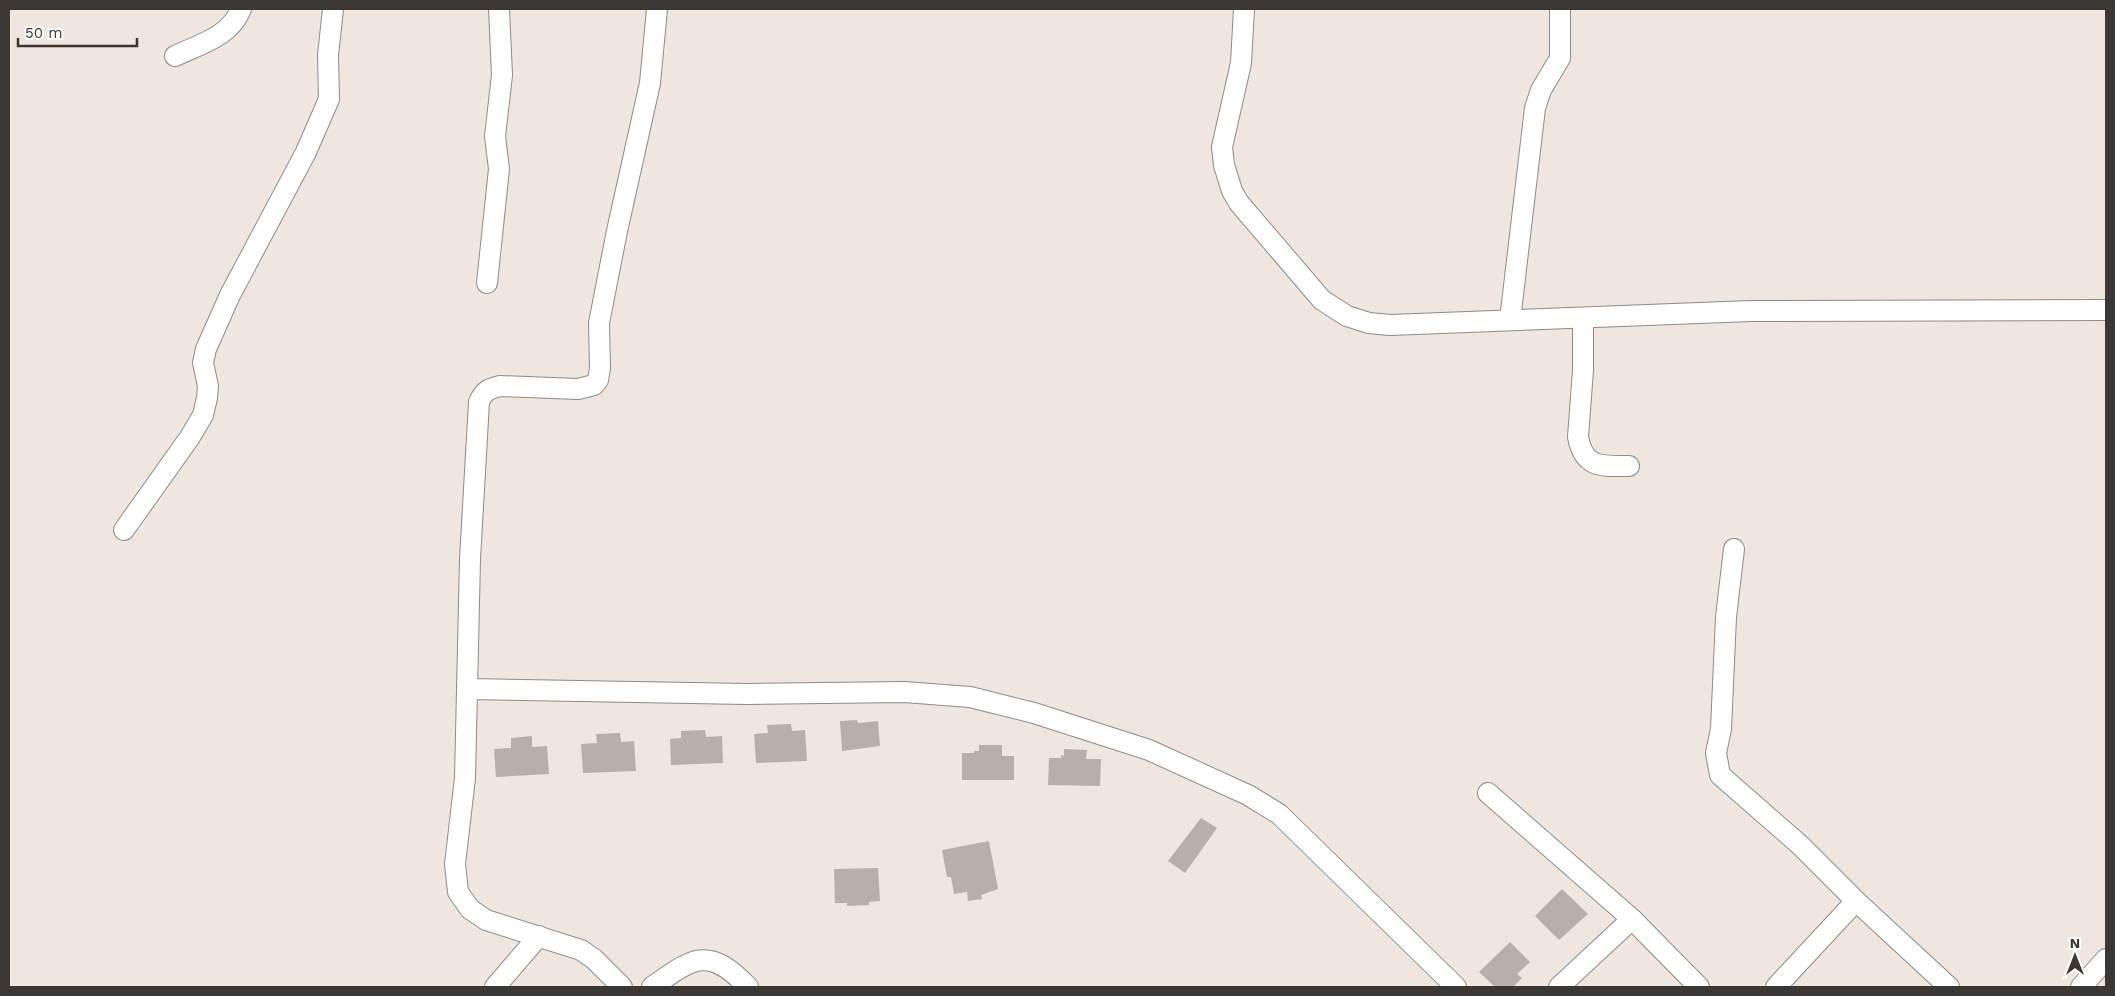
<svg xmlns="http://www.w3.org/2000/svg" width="2115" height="996" viewBox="0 0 2115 996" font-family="'Work Sans',sans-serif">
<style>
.building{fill:#b8afaa}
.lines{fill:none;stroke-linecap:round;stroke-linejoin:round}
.minor-casing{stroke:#918984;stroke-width:22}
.minor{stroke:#fff;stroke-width:20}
</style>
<rect width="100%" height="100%" fill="#efe6e0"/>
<g class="building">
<path d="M857,720l1,3 20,-2 2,25 -38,5 -2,-30z"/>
<path d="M791,724l1,7 13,-1 2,31 -51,2 -2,-29 14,-1 -1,-8z"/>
<path d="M705,730l1,7 16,-1 1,27 -52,2 -1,-26 11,-1v-7z"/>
<path d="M620,733l1,9 13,-1 2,30 -53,2 -2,-29 16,-1 -1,-9z"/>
<path d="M532,736v11l15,-1 2,28 -53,3 -2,-28 17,-1v-10z"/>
<path d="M979,745h23v11h12v24h-52v-27h12v-2h5z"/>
<path d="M1064,749l23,1 -1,9h15l-1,27 -52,-1 1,-27h12v-3l3,1z"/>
<path d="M1201,818l16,10 -32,45 -17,-12z"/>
<path d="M989,841l9,48 -17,6 1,4 -14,2 -1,-9 -13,2 -3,-17h-4l-5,-27z"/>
<path d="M878,868l2,33 -11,1v3l-22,1v-3h-12l-1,-34z"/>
<path d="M1562,889l26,25 -29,26 -24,-24z"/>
<path d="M1510,942l20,20 -13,12 5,4 -9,9h-18l-16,-15z"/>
</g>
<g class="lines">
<defs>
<g id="minor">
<path d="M1244,9l-3,54 -19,84 2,18 8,26 7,12 83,97 25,16 22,7 21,2 361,-14 355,-1"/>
<path d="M175,56c25,-12 55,-19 66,-47"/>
<path d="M487,283l12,-114 -4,-33 7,-61 -3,-66"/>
<path d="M1583,319v51l-5,67c6,32 24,29 51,29"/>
<path d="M1510,320l25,-212 6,-18 19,-32v-49"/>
<path d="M124,530l66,-93 13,-22 4,-17 1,-12 -5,-23 3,-14 24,-54 76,-143 23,-53 -1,-44 5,-46"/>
<path d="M1734,549l-8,68 -5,112 -5,24 4,22 80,70 56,56 93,86"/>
<path d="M467,689l280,5 157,-2 66,5 64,16 115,37 99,45 31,19 177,173"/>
<path d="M1488,793l144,126 67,68"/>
<path d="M495,987l44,-51"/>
<path d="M622,987l-28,-28 -13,-9 -95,-30 -16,-11 -12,-17 -3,-28 10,-86 5,-219 9,-157c5,-11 9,-13 21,-16l78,3 16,-4 4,-5 2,-12 -1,-45 18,-92 33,-148 7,-74"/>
<path d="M652,987c41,-29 56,-42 96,0"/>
<path d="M1559,987l73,-68"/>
<path d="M1776,987l80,-86"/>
<path d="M2081,987l25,-28"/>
</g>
</defs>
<use href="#minor" class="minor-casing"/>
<use href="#minor" class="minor"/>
</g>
<rect width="2115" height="996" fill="none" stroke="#3b3735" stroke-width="20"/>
<g transform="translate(2075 956)" stroke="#ffffff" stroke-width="4" paint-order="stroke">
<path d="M0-4L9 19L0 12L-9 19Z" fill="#3b3735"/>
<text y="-8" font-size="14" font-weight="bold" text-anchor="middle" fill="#3b3735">N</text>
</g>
<path d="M18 38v8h119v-8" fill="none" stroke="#3b3735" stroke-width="2.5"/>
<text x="25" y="38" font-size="15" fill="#3b3735" stroke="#ffffff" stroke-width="4" paint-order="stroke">50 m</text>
</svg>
